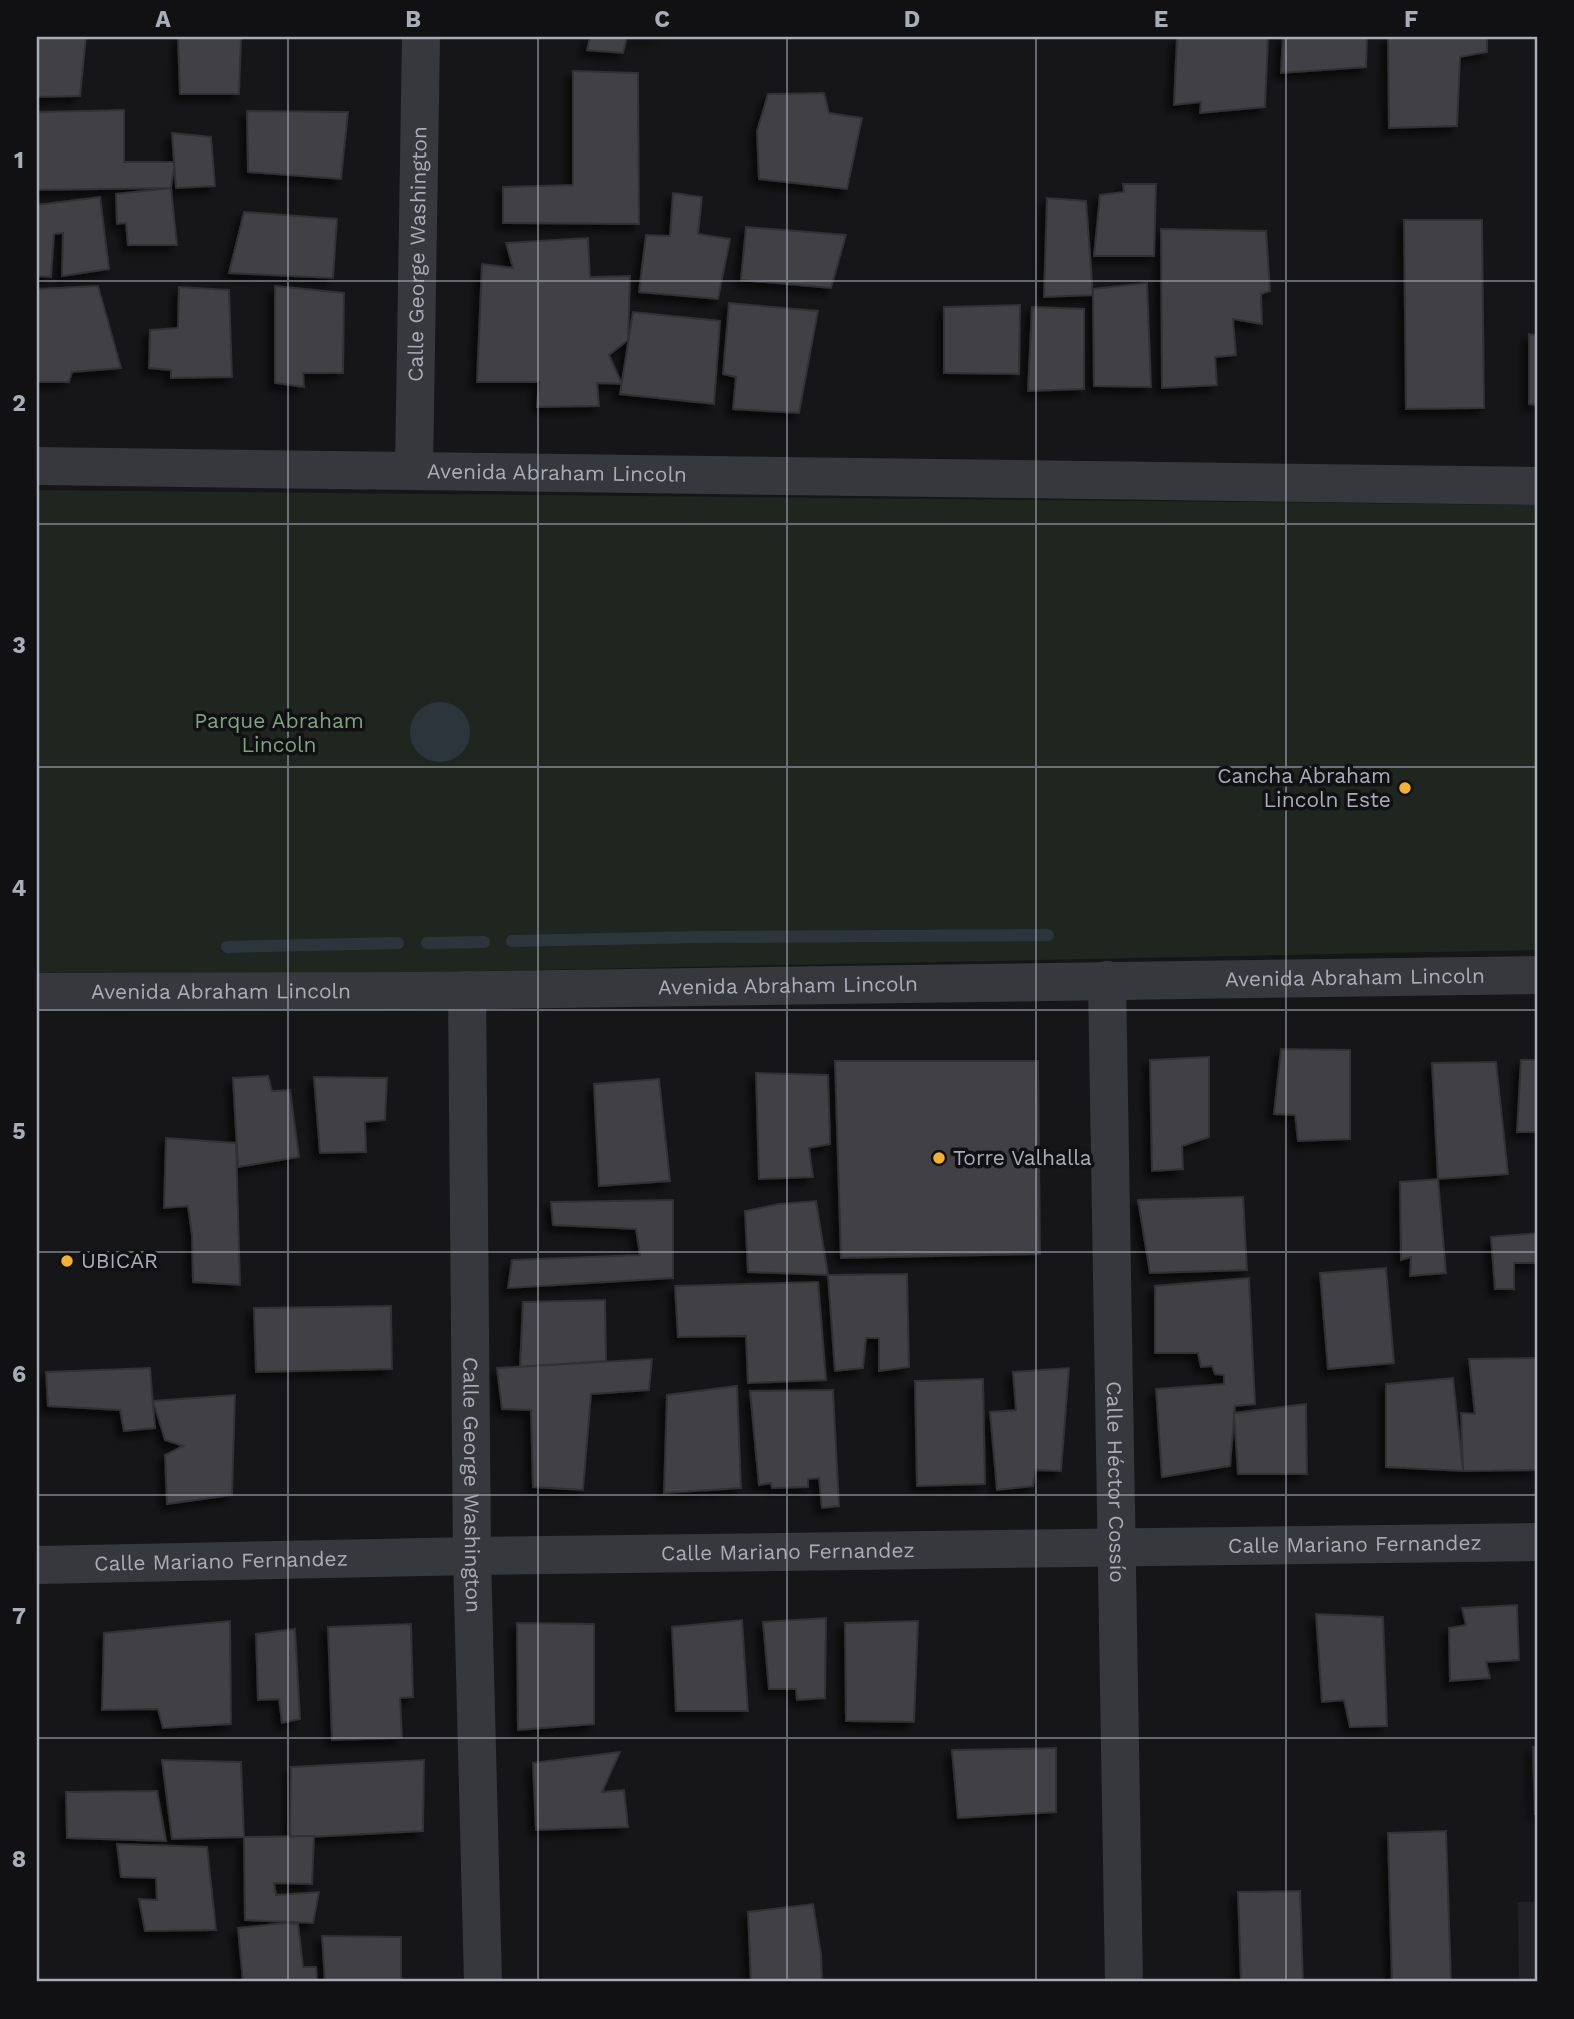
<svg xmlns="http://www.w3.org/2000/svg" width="1574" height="2019" viewBox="0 0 1574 2019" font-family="'Work Sans',sans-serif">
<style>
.built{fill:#222225}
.green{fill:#1e261f}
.water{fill:#2c353c}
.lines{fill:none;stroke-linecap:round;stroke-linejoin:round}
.stream{stroke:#2c353c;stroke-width:12}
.building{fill:#404145;stroke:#303034;stroke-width:2;filter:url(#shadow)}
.minor{stroke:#37383d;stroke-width:38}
.grid{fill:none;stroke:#a8adb8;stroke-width:2;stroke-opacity:0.55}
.poi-dot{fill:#f2b134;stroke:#111113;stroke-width:2.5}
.labels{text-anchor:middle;stroke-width:7;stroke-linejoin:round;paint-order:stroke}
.street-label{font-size:21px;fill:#a8adb8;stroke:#111113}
.park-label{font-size:21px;fill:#7fa381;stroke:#111113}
.poi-label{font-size:21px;fill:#a8adb8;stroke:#111113;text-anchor:start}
.neatline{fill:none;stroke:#a8adb8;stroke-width:2.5}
.grid-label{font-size:23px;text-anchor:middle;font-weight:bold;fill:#a8adb8}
</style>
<defs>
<filter id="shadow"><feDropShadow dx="-6" dy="6" stdDeviation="3.5" flood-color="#0009"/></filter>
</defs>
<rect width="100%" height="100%" fill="#161618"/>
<path class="built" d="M1518,1902h19v80h-18z"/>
<path class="green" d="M37,490l1500,15v445l-1500,30z"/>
<circle class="water" cx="440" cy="732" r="30"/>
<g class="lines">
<g class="stream">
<path d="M512,941l190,-4 346,-2"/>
<path d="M427,943l57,-1"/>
<path d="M227,947l171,-4"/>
</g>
</g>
<g class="building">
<path d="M37,37h49l-6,59 -43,1z"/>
<path d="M178,37h63l-2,57h-59z"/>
<path d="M590,37h73h-36l-4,16 -36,-3z"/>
<path d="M1177,37h91l-3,70 -65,6 1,-11 -27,3z"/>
<path d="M1283,37h84l-1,30 -85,6z"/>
<path d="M1388,37h99v15l-27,5 -3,69 -68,2z"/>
<path d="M573,71l65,2 1,151 -136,-1v-36l70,-2z"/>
<path d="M824,93l5,20 33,5 -15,71 -88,-10 -2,-48 11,-37z"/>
<path d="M124,110v52h51l-4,26 -134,2v-78z"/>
<path d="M247,111l101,1 -7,67 -93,-7z"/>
<path d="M172,133l39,4 4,49 -39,2z"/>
<path d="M1123,184h33l-2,72h-60l6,-61 24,-3z"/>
<path d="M171,188l6,57h-49l-2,-22 -9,1 -1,-30z"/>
<path d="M673,193l29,4 -4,37 32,5 -12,60 -79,-7 7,-57 24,1z"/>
<path d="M100,197l9,72 -47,7 1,-43 -9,1 -3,43 -14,-1v-71z"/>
<path d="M1047,198l39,3 7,94 -49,2z"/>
<path d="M244,212l93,7 -4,59 -104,-5z"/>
<path d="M1404,220h78l2,188 -78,1z"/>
<path d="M746,227l100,8 -15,53 -90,-8z"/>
<path d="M1161,229l105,2 4,60 -9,3 1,30 -29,-5 3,36 -21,2 2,28 -55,3z"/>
<path d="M588,238l2,39 40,-1 -2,64 -19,15 13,29 -25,-1 2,23 -62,1 2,-25h-62l5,-118 31,4 -7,-25z"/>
<path d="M1147,283l4,104 -57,-1 -1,-97z"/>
<path d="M98,286l23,82 -49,4 -3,10h-32v-93z"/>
<path d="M275,286l69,7 -1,80h-40l1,14 -29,-4z"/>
<path d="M179,287l50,3 3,87 -61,1v-8l-22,-2 1,-38 28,-2z"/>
<path d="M729,303l89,8 -19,102 -66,-4 3,-32 -13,-3z"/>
<path d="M1020,305l-1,69 -75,-1v-66z"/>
<path d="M1032,307l52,2v80l-56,2z"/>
<path d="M633,312l87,9 -6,83 -94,-10z"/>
<path d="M1529,334l8,1v70l-8,-1z"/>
<path d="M1281,1049l69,1v89l-52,2 -3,-26 -21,-1z"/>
<path d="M1209,1057v80l-27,9 1,23 -31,2 -2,-111z"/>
<path d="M1521,1060h16v72h-20z"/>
<path d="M835,1061h203l2,193 -199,4z"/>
<path d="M1496,1062l12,112 -70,5 -6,-116z"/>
<path d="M756,1073l72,2 2,69 -21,4 4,29 -54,2z"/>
<path d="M268,1076l4,15 18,-1 9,67 -61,10 -5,-89z"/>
<path d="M314,1077l73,1 -2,42 -20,2 1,30 -46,1z"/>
<path d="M659,1079l11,102 -71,5 -5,-102z"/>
<path d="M166,1138l70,5 4,142 -47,-3 -1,-47 -4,-29 -24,2z"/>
<path d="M1438,1179l8,94 -36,3 1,-19 -10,3 -1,-78z"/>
<path d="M1243,1197l4,73 -97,3 -12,-73z"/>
<path d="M673,1200v78l-165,10 4,-28 128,-5 -4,-26 -83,-4 -2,-23z"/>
<path d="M816,1201l12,74 -80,-3 -3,-61 34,-7z"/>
<path d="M1537,1233v30h-23v26h-19l-4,-52z"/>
<path d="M1386,1268l8,95 -66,6 -8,-96z"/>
<path d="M907,1274l2,93 -30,4v-33h-13l-3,30 -28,3 -7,-96z"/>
<path d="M1249,1278l6,126 -20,2 -5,60 -68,11 -6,-88 68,-5v-9l-9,-1 -3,-8 -11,1 -3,-14h-43v-67z"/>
<path d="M818,1282l8,98 -78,3 -2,-47 -68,1 -3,-51z"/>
<path d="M605,1300l1,61 -86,6 3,-65z"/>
<path d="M391,1306l1,63 -136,3 -2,-64z"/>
<path d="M1537,1358v112l-74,1 -2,-58 14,1 -6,-55z"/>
<path d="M652,1359l-3,31 -58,4 -8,96 -50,-3 -2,-77 -29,-1 -5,-41z"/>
<path d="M150,1368l5,60 -31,3 -4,-21 -72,-4 -2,-34z"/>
<path d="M1069,1368l-8,103 -25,-1 -3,16 -36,4 -7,-78 26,-2 -3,-38z"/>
<path d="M1453,1378l10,93 -77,-4v-83z"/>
<path d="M983,1379l2,105 -68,2 -2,-105z"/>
<path d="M737,1386l4,102 -77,5 3,-98z"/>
<path d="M833,1390l6,116 -17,2 -3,-30 -11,1v8l-36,1 -1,-5 -12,2 -9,-94z"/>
<path d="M235,1395l-3,100 -65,9 -2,-49 18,-9 -18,-6 -12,-39z"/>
<path d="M1306,1404l1,70h-69l-4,-61z"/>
<path d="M1517,1605l2,55 -33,2 4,16 -40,3 -1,-53 17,-3 -4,-17z"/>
<path d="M1316,1614l67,3 4,109 -37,1 -6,-27 -22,2z"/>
<path d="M826,1618l-1,80 -28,2 -1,-11h-27l-6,-67z"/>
<path d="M742,1620l6,91h-72l-4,-84z"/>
<path d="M230,1621l1,103 -68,4 -5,-19 -56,1 2,-77z"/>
<path d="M918,1621l-4,101 -68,-1 -1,-98z"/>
<path d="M517,1623l77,1v100l-76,6z"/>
<path d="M411,1624l2,73 -13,1 2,40 -70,2 -4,-113z"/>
<path d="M295,1629l5,90 -18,4 -3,-24 -21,1 -2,-66z"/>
<path d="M1533,1747h4v67h-2z"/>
<path d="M1056,1748v64l-98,6 -6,-68z"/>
<path d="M620,1752l-18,40 22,-2 4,37 -92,3 -3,-67z"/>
<path d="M162,1760l79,2 3,75 -72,2z"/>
<path d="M424,1760l-1,71 -133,7 1,-71z"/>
<path d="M157,1791l9,50 -99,-3 -1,-46z"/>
<path d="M1446,1831l5,151h-59l-4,-149z"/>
<path d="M314,1836l-2,48 -38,-1 2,12 43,-3 -6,31 -68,-3 -1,-83z"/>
<path d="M117,1844l90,3 9,83 -71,1 -6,-32 18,1 -1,-22 -35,-1z"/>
<path d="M1300,1891l3,91h-62l-3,-90z"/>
<path d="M813,1904l8,50 1,28h-71l-3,-70z"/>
<path d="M285,1923l13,1 5,43h13l1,15h-74l-5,-54z"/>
<path d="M322,1936l79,1v45h-76z"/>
</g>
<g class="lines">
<g class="minor">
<path id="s1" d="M37,466l1500,20"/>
<path id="s2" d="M414,471l7,-434"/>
<path id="s3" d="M1107,980l17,1002"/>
<path id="s4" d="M467,990l5,566 11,426"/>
<path id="s5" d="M37,992l378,-1 1122,-16"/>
<path id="s6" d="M37,1565l435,-9 1065,-14"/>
</g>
</g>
<path class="grid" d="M288,37v1945M538,37v1945M787,37v1945M1036,37v1945M1286,37v1945M37,281h1500M37,524h1500M37,767h1500M37,1010h1500M37,1252h1500M37,1495h1500M37,1738h1500"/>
<g class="poi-dot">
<circle cx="1405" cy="788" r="7"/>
<circle cx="939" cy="1158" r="7"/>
<circle cx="67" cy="1261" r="7"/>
</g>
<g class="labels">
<g class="street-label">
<text dy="7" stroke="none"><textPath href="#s2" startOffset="217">Calle George Washington</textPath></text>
<text dy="7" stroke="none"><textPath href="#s1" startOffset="520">Avenida Abraham Lincoln</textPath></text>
<text dy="7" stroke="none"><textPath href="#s5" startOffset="1318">Avenida Abraham Lincoln</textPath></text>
<text dy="7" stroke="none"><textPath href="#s5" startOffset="751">Avenida Abraham Lincoln</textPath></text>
<text dy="7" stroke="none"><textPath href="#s5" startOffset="184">Avenida Abraham Lincoln</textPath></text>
<text dy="7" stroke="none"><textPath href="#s3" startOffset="502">Calle Héctor Cossío</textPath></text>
<text dy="7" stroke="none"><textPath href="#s4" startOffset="495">Calle George Washington</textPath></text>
<text dy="7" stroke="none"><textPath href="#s6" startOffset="1318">Calle Mariano Fernandez</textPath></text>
<text dy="7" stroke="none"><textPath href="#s6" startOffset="751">Calle Mariano Fernandez</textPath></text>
<text dy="7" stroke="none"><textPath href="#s6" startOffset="184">Calle Mariano Fernandez</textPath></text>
</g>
<g class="park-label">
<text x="279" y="728">Parque Abraham<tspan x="279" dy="24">Lincoln</tspan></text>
</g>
<g class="poi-label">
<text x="1391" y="783" text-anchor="end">Cancha Abraham<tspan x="1391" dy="24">Lincoln Este</tspan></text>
<text x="953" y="1165">Torre Valhalla</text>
<text x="81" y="1268">UBICAR</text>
</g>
</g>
<rect width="1574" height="2019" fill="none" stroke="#111113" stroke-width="77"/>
<rect x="38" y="38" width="1498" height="1942" class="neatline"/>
<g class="grid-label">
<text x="163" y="27">A</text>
<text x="413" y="27">B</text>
<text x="662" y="27">C</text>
<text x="912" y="27">D</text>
<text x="1161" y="27">E</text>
<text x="1411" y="27">F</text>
<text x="19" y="168">1</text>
<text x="19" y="411">2</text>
<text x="19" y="653">3</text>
<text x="19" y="896">4</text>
<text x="19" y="1139">5</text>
<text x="19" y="1382">6</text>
<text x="19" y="1624">7</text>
<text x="19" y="1867">8</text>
</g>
</svg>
